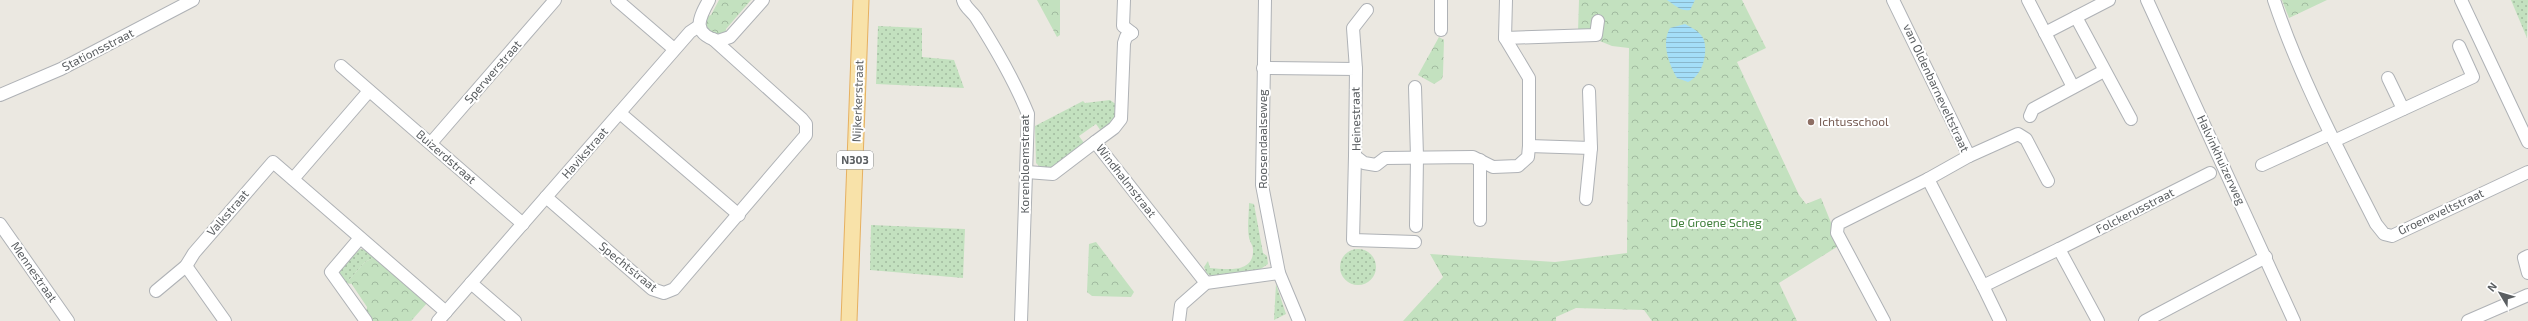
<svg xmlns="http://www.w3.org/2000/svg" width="2528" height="321" viewBox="0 0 2528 321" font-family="'Exo 2',sans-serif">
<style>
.grass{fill:url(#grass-dots)}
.forest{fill:url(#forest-crowns)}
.water{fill:url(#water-rules)}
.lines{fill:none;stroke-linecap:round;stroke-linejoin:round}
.minor-casing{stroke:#afb2b6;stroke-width:14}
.major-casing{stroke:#e6b060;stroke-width:17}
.minor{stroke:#fff;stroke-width:12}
.major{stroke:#f8e2a9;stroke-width:15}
.education-dot{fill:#8d6e63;stroke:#fff;stroke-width:1.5}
.labels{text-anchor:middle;stroke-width:4;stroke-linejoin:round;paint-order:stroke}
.shield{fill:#fff;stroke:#8c8e90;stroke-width:1}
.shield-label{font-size:11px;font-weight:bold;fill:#5a5e61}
.street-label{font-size:12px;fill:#5a5e61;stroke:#fff}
.education-label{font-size:12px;fill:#785e54;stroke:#fff;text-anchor:start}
.park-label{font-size:12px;fill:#3f7f3a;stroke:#fff}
</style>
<defs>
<pattern id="grass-dots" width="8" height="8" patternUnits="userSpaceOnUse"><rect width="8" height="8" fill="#c3e1bf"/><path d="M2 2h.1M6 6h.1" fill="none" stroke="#a1ba9f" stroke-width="1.8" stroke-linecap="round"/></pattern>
<pattern id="forest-crowns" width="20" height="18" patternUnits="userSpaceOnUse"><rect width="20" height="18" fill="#c3e1bf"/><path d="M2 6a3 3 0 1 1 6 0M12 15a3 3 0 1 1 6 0" fill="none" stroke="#a1ba9f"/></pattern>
<pattern id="water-rules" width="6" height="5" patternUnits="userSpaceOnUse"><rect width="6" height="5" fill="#a4def8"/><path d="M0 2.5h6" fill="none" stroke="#89b7cc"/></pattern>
</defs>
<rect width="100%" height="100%" fill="#ebe8e1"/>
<g class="grass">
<path d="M2511,0h17l-1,38z"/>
<path d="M878,26l44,2v29l32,3 10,28 -88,-4z"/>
<path d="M1110,100l7,5 -1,13 -15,13 -5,-7 -17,12 5,7 -31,25 -13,-1 -4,-4 -1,-37 48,-25 2,2z"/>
<path d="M1249,203l5,1 9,49 4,3 1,8 -9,6 -46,6 -6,-2 -3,-7 4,-6 2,7c15,1 44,6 43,-18 0,-5 -3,-8 -4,-12 -2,-11 0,-24 0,-35z"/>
<path d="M871,225l94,4 -2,49 -93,-8z"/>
<path d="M360,249l6,1 9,7 -10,5 -16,18 3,4 -7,-1 -6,-10 1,-4z"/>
<circle cx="1358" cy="267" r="18"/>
<path d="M1276,284l10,30 -12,6z"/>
</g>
<g class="forest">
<path d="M719,0h32l-25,29v5l-8,2 -12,-6 -1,-13 6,-2z"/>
<path d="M1037,0h23v35l-3,2z"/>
<path d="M1579,0h163l24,48 -29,14 62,133 7,9 15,-6 19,47 -61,38 18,38h-145l-8,-11 -68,-2 -20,9v4h-153l40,-44 -13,-23 125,8 72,-9 2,-205 -17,-2 -34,-14z"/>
<path d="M2282,0h45l-38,18z"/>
<path d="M1439,37l5,3 -1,34 -1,5 -8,5 -16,-9z"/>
<path d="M1096,242l38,50 -3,5 -39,-1 -5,-4 2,-48z"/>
<path d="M375,257l53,45 -17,19h-39l-6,-8 1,-6 -18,-27 16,-18z"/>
</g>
<g class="water">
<path d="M1667,0h28l-5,10c-9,2 -15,-5 -23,-10z"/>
<path d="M1685,24c7,4 16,8 19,16 4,15 -2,36 -16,42l-11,-4c-8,-14 -16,-35 -7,-50z"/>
</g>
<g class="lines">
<defs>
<g id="minor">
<path d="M617,0l57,49"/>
<path d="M709,0c-10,18 -18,33 9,41l12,-4 33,-37"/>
<path d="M963,0c2,8 10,12 14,19 19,30 38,63 51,95l-7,207"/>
<path d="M1124,0l-1,26 9,7"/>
<path d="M1265,0l-3,185 17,88 20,48"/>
<path d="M1893,0l76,156 -41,23 55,107 76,-37 39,72"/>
<path d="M2028,0l45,87"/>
<path d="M2147,0l147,321"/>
<path d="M2274,0c26,78 65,151 102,224l8,10 8,2 136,-64"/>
<path d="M2461,0l67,142"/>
<path d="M2076,17l55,102"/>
<path d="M1441,30v-30"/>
<path d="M2045,33l64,-33"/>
<path d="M1505,38l91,-3 2,-14"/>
<path d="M341,66l182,158"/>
<path d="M1263,68l93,1 -1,87 9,7 12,2 9,-7 88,-1 20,10 25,-1 10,-9 1,-11v-68l-24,-40 1,-38"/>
<path d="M1356,69l-3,-41 14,-18"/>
<path d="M2388,78l15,31"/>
<path d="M1415,87l2,70 -1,69"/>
<path d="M0,95l61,-26 132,-69"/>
<path d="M620,113l119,102"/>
<path d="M2030,116l3,-7 71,-38"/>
<path d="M2334,141l139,-64 -14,-31"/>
<path d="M1095,142l19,-14 7,-9 3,-76 2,-6 6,-4"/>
<path d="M431,143l124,-143"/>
<path d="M1529,146l62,2"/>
<path d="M1355,156l-2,84 62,2"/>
<path d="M1969,156l49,-22 8,5 22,42"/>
<path d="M2262,165l68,-31"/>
<path d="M1027,172l26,2 42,-32 111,141"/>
<path d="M293,179l76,-88"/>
<path d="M546,197l106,92 12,4 10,-4 132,-154v-11l-4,-5 -89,-80"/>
<path d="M1586,199l5,-51 -2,-57"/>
<path d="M1480,220v-60"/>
<path d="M0,224l68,97"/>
<path d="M360,238l-29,34 35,49"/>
<path d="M2059,249l151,-76"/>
<path d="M2528,256l-4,2 4,15"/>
<path d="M186,266l39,55"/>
<path d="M471,283l44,38"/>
<path d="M1983,286l17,35"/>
<path d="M156,291l30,-25 8,-13 79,-91 173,150"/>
<path d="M438,321l252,-289 9,-6"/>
<path d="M1179,321l2,-16 25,-22 73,-10"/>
<path d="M1884,321l-47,-88 1,-9 90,-45"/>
<path d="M2145,321l121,-64"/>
<path d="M2468,321l60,-26"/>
</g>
<path id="major" d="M849,321l12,-321"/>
</defs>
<use href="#minor" class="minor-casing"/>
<use href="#major" class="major-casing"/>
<use href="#minor" class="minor"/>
<use href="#major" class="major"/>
</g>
<circle class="education-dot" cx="1811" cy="122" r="4"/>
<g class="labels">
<rect class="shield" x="837" y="151" width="36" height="18" rx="3"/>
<g class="shield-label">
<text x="855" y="164">N303</text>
</g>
<g class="street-label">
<text transform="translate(98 50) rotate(-27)" y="4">Stationsstraat</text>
<text transform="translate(493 72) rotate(-49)" y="4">Sperwerstraat</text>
<text transform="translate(1936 88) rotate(65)" y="4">van Oldenbarneveltstraat</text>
<text transform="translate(858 101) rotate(-88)" y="4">Nijkerkerstraat</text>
<text transform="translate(1356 119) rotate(-91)" y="4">Heinestraat</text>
<text transform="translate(1263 139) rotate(-90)" y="4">Roosendaalseweg</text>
<text transform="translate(585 153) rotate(-49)" y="4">Havikstraat</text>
<text transform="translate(446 157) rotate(41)" y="4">Buizerdstraat</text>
<text transform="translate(2221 160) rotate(65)" y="4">Halvinkhuizerweg</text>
<text transform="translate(1025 164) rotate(-90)" y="4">Korenbloemstraat</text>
<text transform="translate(1126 181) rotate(52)" y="4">Windhalmstraat</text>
<text transform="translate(2135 211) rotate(-27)" y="4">Folckerusstraat</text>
<text transform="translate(2441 212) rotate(-25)" y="4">Groeneveltstraat</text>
<text transform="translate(228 213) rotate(-49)" y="4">Valkstraat</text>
<text transform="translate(628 267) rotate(39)" y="4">Spechtstraat</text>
<text transform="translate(34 272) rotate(55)" y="4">Mennestraat</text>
</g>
<g class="education-label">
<text x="1819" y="126">Ichtusschool</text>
</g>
<g class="park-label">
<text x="1716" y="227">De Groene Scheg</text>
</g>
</g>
<g transform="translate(2500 293) rotate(308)" stroke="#ffffff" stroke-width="3" paint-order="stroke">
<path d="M0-3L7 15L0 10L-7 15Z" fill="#5a5e61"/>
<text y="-6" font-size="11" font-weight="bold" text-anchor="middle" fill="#5a5e61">N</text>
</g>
</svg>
